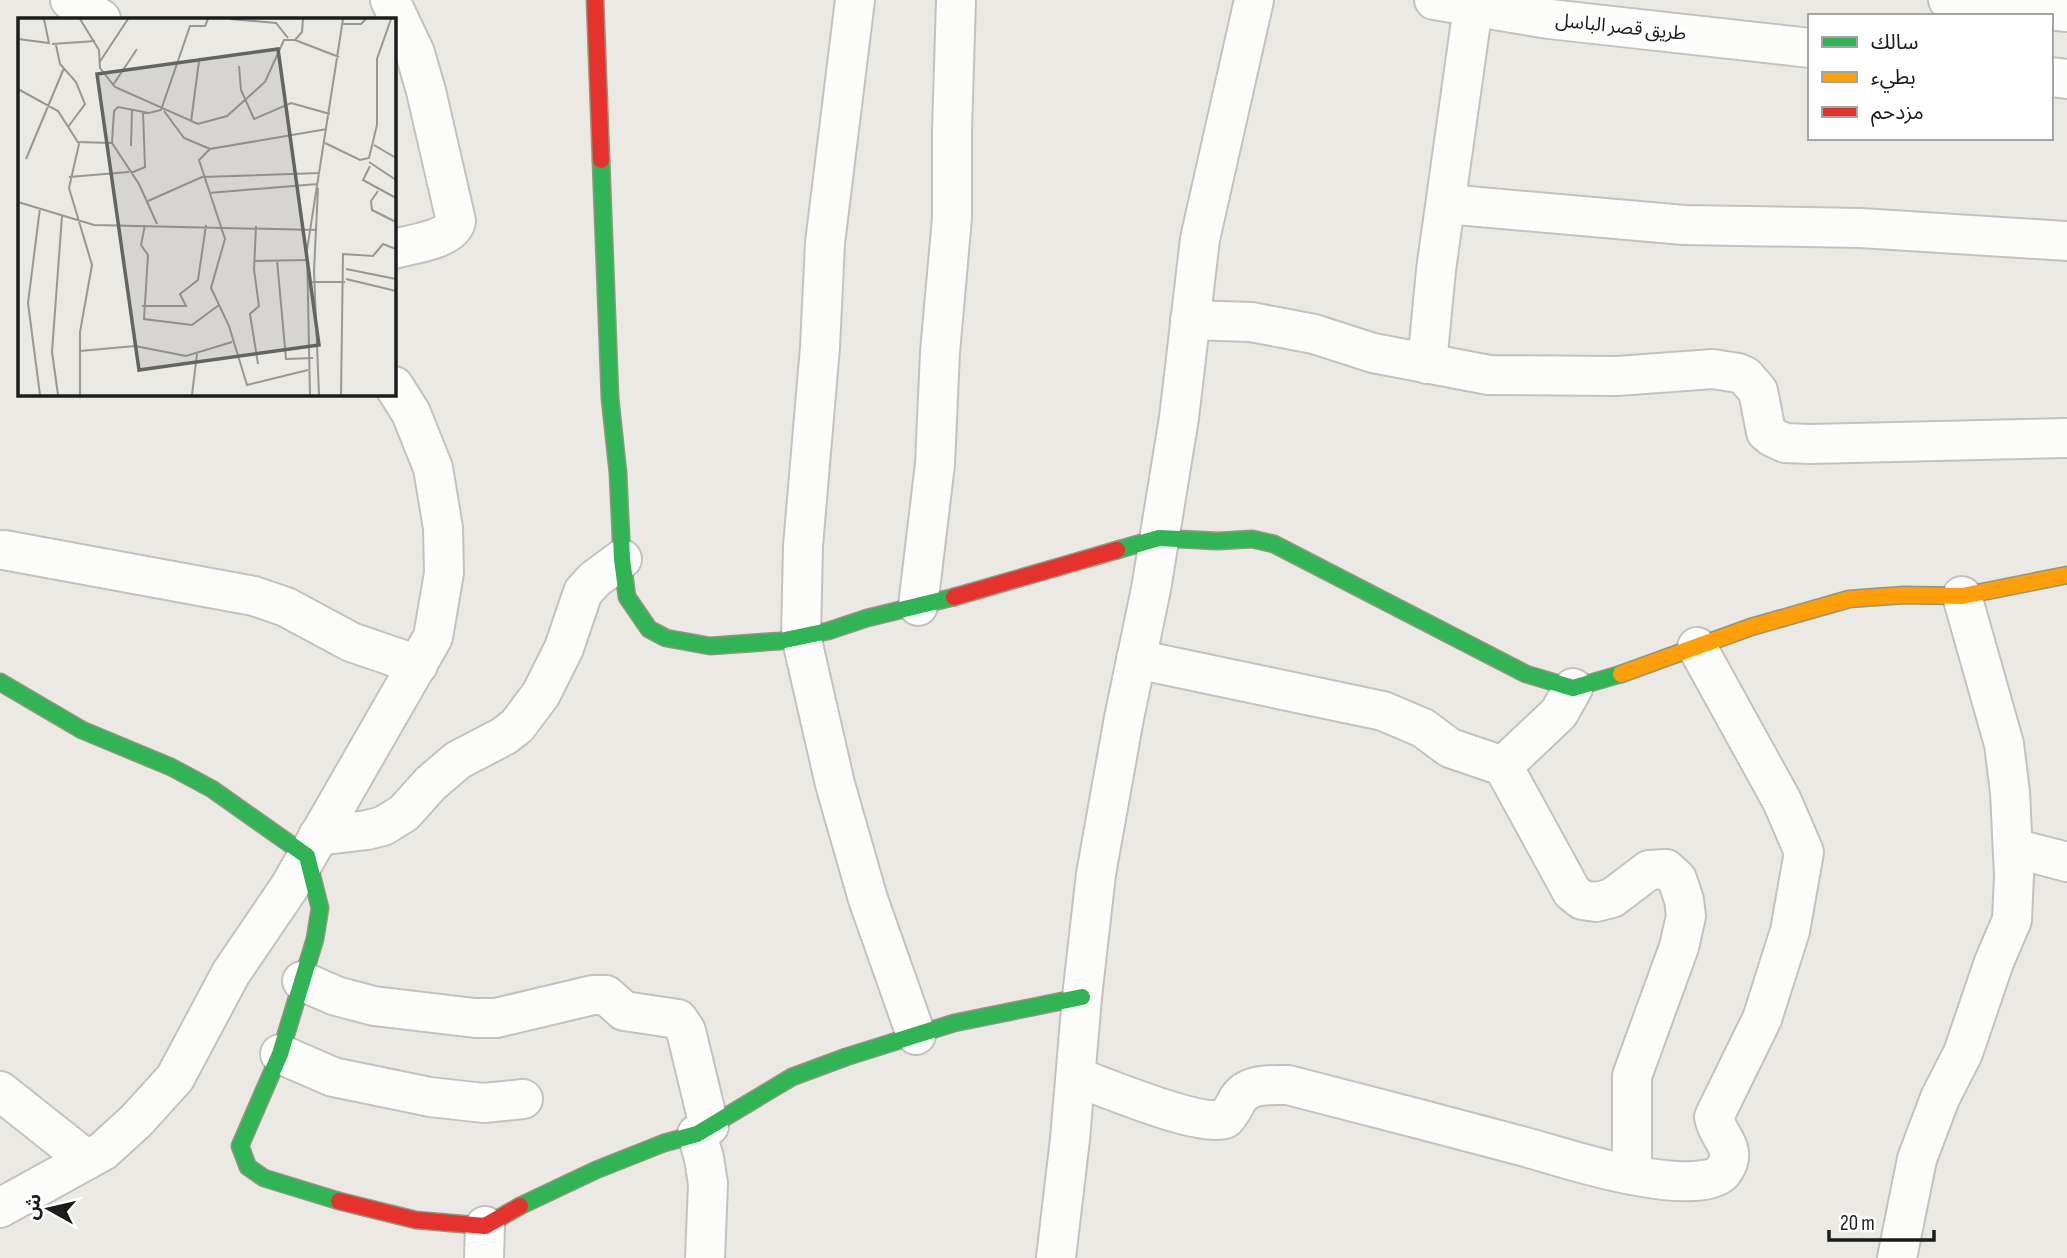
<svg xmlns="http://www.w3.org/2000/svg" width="2067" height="1258" viewBox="0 0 2067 1258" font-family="'Sofia Sans Condensed','Noto Sans Arabic',sans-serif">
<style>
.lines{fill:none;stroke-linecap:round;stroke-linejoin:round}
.street-casing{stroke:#c3c2c0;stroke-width:42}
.fast-casing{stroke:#93957c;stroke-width:19}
.slow-casing{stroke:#93957c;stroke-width:19}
.jam-casing{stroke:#93957c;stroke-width:19}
.street{stroke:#fcfcfb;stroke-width:38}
.fast{stroke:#30b455;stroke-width:16}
.slow{stroke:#ff9f0a;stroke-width:16}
.jam{stroke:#e5322d;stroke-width:16}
.labels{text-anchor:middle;stroke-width:5;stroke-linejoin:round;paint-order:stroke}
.street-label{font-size:19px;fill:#1c1c1c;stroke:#fff}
.inset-road{fill:none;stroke:#989794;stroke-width:2}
.view{fill:#646462;fill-opacity:0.15;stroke:#646462;stroke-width:3.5}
.inset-edge{fill:none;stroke:#1c1c1c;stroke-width:3.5}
</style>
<rect width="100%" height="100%" fill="#ebe9e4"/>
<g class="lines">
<defs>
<g id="street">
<path d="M70,0l31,19"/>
<path d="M390,0l25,53 11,38 30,130c-4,19 -45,23 -62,28"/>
<path d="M855,0l-30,243 -5,104 -17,199 -2,90 34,148 33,115 48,136"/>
<path d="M1434,0l115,19 261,29"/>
<path d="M1948,0l119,12"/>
<path d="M2051,77l16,2"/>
<path d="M1446,204l238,21 177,3 206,13"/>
<path d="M1190,320l61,2 63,12 59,19 116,22 128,1 96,-7 25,4 7,3 13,15 8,41 6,5 13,6 25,1 257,-6"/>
<path d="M1427,364l9,-94 37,-263"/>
<path d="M4,550l250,46 32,11 65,35 67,23"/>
<path d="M918,606l17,-142 5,-112 12,-134v-87l4,-131"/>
<path d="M1136,659l247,52 40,17 27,20 53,18 69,126 10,8 14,2 16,-4 37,-28 17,-1 11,10 7,21 2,16 -7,31 -47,129v99"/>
<path d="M1503,766l56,-53 14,-25"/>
<path d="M318,836l49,-6 16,-4 21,-13 27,-30 27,-23 46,-24 13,-10 24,-32 23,-46 19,-56 12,-13 27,-20"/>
<path d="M2013,848l54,14"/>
<path d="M302,981l34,15 38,10 101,12h21l97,-23h13l18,16 54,8 8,12 23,95"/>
<path d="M280,1054l53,23 97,20 54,6 39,-4"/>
<path d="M1076,1077c32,11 121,50 149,42 6,-6 9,-13 13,-20 10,-16 33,-14 50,-14 75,19 151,39 226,59 39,10 78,24 118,31 20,4 80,14 92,-5 15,-22 -7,-33 -10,-53l48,-98 28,-88 14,-79 -22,-51 -85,-154"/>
<path d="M0,1091l87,69"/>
<path d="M697,1134l7,24 4,26 -3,74"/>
<path d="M0,1208l103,-57 33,-30 39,-43 56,-105 59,-87 143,-249 11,-64 -1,-45 -10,-60 -22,-55 -17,-27"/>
<path d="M484,1258l1,-32"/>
<path d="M1056,1258l14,-119 12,-142 14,-123 28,-156 27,-129 28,-171 21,-179 54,-239"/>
<path d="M1897,1258l20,-99 23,-61 23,-45 31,-91 18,-42 2,-44 -4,-84 -6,-48 -42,-148"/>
</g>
<g id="fast">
<path d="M601,160l9,238 8,75 4,86 5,38 22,32 17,9 44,8 70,-5 48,-10 39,-13 87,-21"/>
<path d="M1117,550l42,-12 59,3 34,-2 22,5 252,130 47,14 48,-14"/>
<path d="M0,682l82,48 89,37 41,22 95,67 13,52 -5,31 -35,115 -40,92 8,21 16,11 75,23"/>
<path d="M520,1206l76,-36 68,-27 33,-9 95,-57 54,-20 108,-34 128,-26"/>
</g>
<path id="slow" d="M1621,674l130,-47 98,-28 55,-4 58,1 105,-21"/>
<g id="jam">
<path d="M595,0l6,160"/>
<path d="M954,597l163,-47"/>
<path d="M339,1201l77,19 69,6 35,-20"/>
</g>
</defs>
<use href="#street" class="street-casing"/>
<use href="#fast" class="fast-casing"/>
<use href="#slow" class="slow-casing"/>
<use href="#jam" class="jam-casing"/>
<use href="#street" class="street"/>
<use href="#fast" class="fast"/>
<use href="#slow" class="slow"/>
<use href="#jam" class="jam"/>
</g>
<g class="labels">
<g class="street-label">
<text transform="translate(1621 26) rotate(6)" y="7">طريق قصر الباسل</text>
</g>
</g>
<g transform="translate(18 18)">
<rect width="378" height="378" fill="#ebe9e4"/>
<path class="inset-road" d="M62,1l19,31 1,18 15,19 83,37 29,-8 38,-34 19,-42h11l7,-8 1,-13M212,1l46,4 12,15M324,6h19l5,-5M0,21l31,4 -5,-24M277,22l44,17M34,26l43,-3M38,27l4,19 16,18 9,22 -17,23M81,45l29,-44M221,48l2,24 13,29 37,-16 39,11M95,67l24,-36M0,71l40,22 21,33 -10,44 23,77 -12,67v63M146,93l20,27 26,11M173,104l8,-61M59,124l35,1M307,125l35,17 9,-2 8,-33v-66l14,-40M356,127l22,13M113,128l1,-36M8,141l38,-91M351,144l27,18M352,148l-7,14 33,18M113,155l14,-6 -2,-55M51,159l60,-5M300,170l-4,83 5,124M360,173l-7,10 1,9 24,12M191,175l109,-9M130,183l54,-24 118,-4M0,184l76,23 223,5M22,190l-12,95 12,92M139,206l-18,-40 -27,-41 2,-32 4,-4 31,6 12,-3 29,-84h15l3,-7M127,207l-4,20 7,10 -4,64 48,6 27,-20M238,208l-2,44 5,36 -9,8 8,50M259,242l9,99 27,-1M236,243l52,-1M328,251l50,10M328,261l50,12M292,264h35M124,288h44l-6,-12 18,-14 8,-55M62,333l55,-5 51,10 46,-14M290,352l-61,15 -18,-59 -18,-38 14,-49 -26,-79 11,-11 117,-20M40,377l-6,-43 10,-136M174,377l5,-41M292,377l-3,-145 36,-231M323,377l2,-141 30,2 10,-12 13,5"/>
<path class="view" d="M260,31l41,296 -180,25 -42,-296z"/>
<rect width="378" height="378" class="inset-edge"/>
</g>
<rect x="1808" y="14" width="245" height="126" fill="#ffffff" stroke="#a4a4a4" stroke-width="2"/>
<rect x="1822" y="37" width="35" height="10" fill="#30b455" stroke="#a4a4a4" stroke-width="2"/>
<text x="1871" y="49" font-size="21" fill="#1c1c1c">سالك</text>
<rect x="1822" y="72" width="35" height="10" fill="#ff9f0a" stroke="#a4a4a4" stroke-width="2"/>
<text x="1871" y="84" font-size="21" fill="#1c1c1c">بطيء</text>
<rect x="1822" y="107" width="35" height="10" fill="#e5322d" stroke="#a4a4a4" stroke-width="2"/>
<text x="1871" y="119" font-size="21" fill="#1c1c1c">مزدحم</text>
<g transform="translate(49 1209) rotate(278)" stroke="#ffffff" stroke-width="5" paint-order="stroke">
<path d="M0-5L12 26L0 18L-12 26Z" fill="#1c1c1c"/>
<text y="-10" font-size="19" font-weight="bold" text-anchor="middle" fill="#1c1c1c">ش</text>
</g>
<path d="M1829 1230v10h105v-10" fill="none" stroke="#1c1c1c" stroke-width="3.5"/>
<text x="1840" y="1230" font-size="21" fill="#1c1c1c" stroke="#ffffff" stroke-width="5" paint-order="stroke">20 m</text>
</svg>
